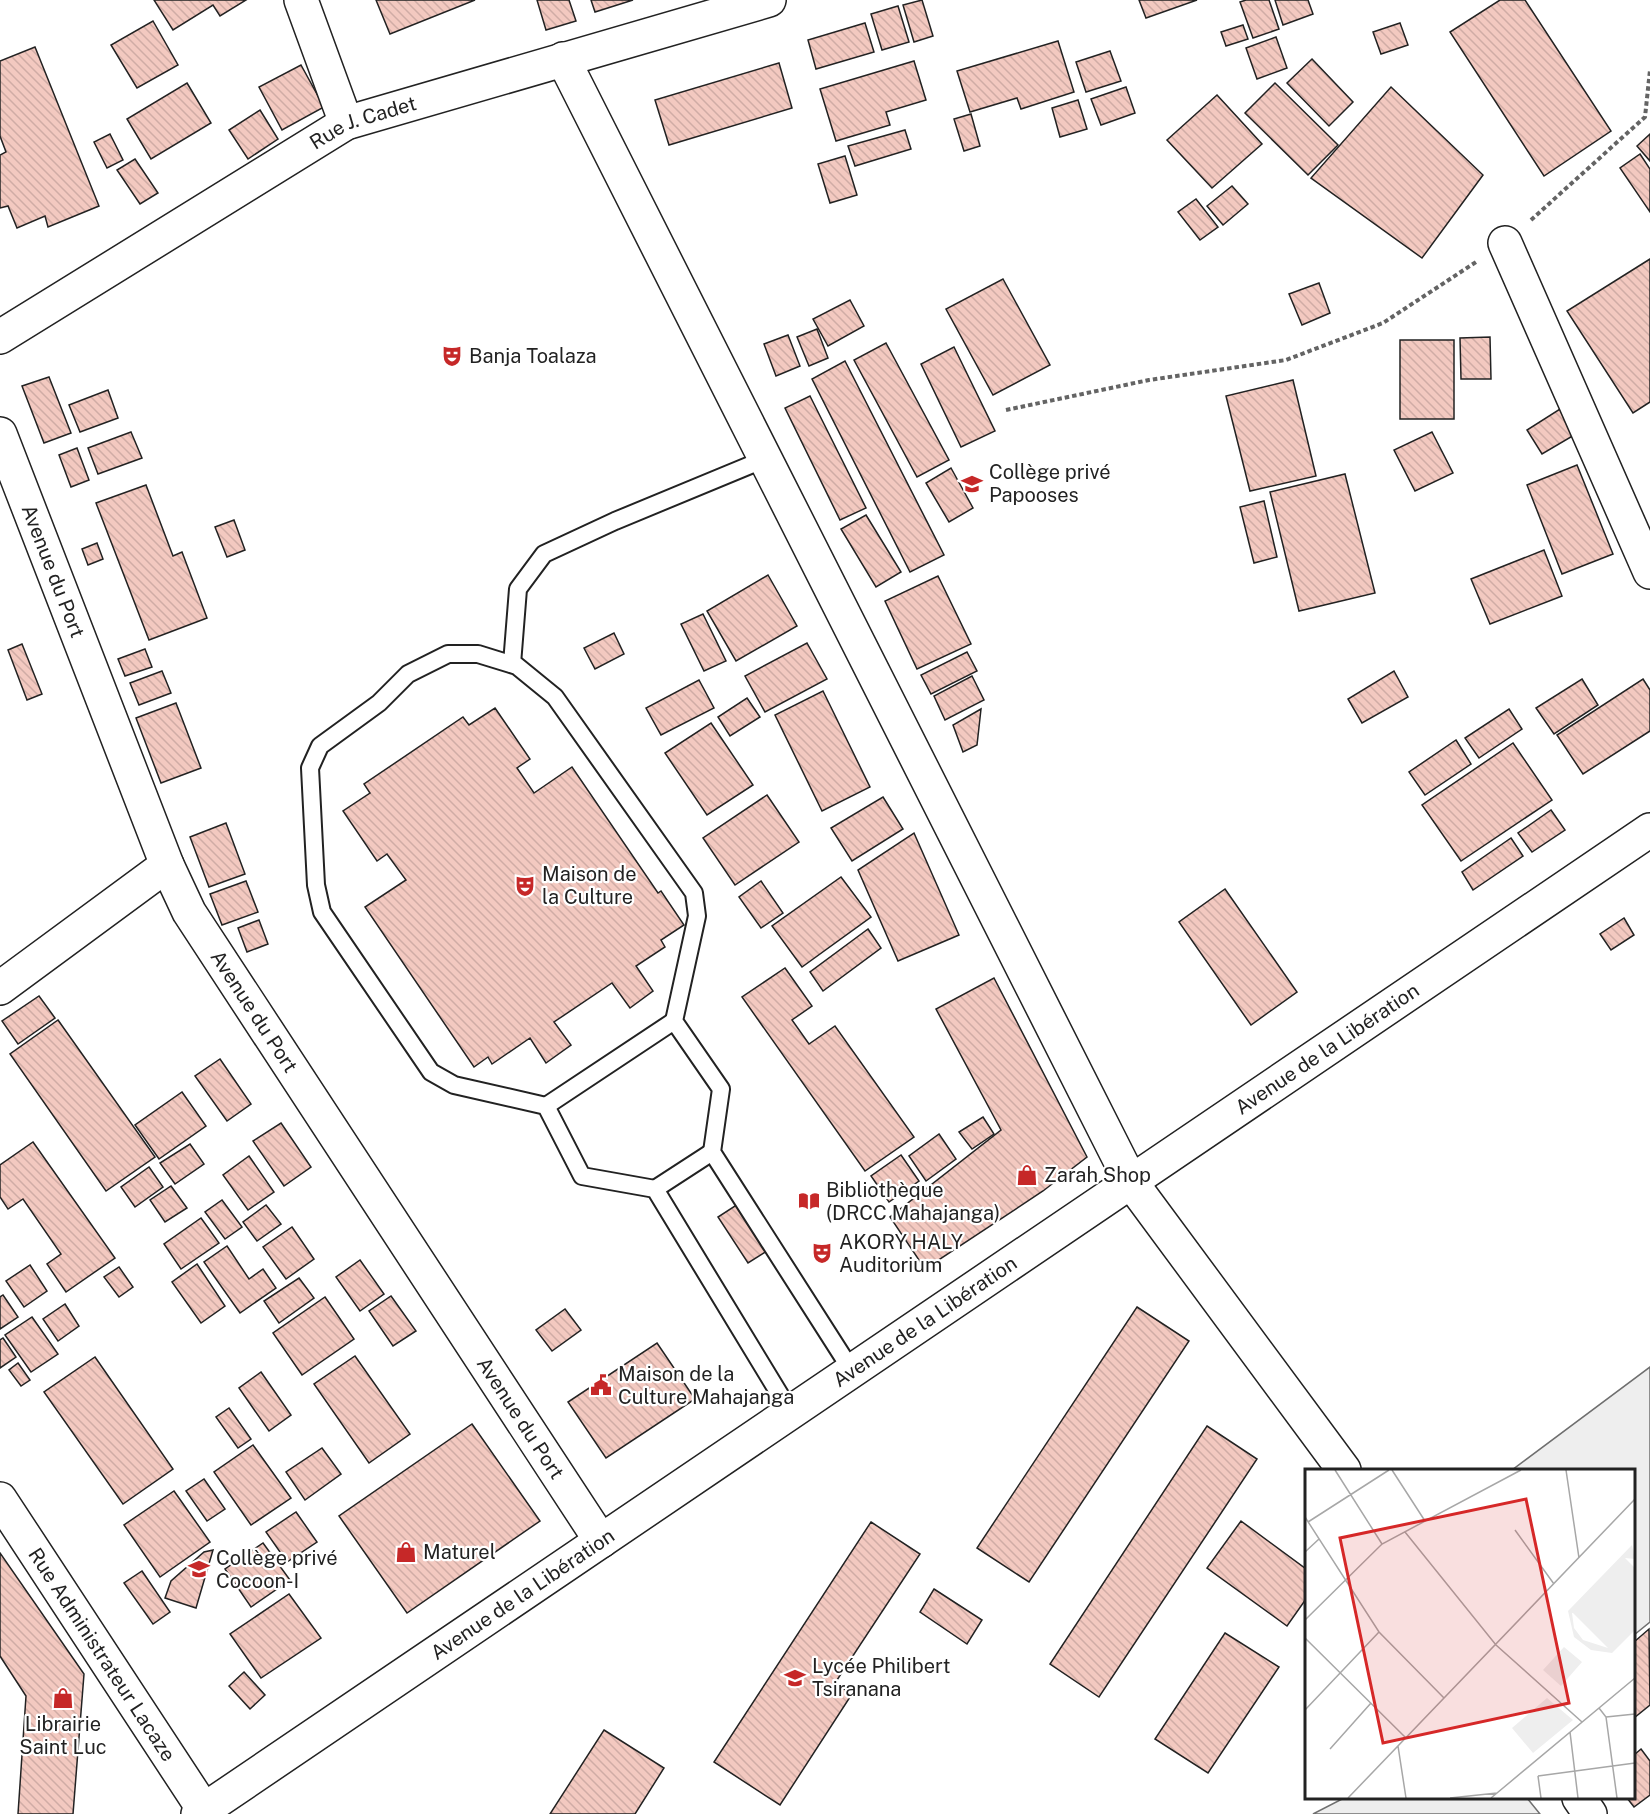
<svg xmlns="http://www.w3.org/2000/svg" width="1650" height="1814" viewBox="0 0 1650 1814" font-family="'Public Sans',sans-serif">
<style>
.green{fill:#eee;stroke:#6f6f6f;stroke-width:1.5}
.building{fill:url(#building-back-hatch);stroke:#222;stroke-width:1.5}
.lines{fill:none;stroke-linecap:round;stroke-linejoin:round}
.lane-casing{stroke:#222;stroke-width:20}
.street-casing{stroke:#222;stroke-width:36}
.secondary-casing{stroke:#222;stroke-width:36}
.path{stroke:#646464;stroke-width:4;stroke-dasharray:4.5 3;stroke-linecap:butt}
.lane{stroke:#fff;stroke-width:16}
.street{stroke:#fff;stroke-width:33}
.secondary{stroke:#fff;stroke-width:33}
.labels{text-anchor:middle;stroke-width:4.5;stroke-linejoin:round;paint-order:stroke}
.street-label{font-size:20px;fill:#222;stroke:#fff}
.poi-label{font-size:20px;fill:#222;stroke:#fff;text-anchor:start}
.inset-road{fill:none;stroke:#a7a7a7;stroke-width:1.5}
.view{fill:#d62828;fill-opacity:0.15;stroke:#d62828;stroke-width:3}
.inset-edge{fill:none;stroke:#222;stroke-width:3}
</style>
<defs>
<pattern id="building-back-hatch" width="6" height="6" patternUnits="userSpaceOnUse" patternTransform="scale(1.5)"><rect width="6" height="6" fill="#f3c9c0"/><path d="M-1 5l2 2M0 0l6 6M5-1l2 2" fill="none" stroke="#d0aca5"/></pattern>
</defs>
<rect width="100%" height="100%" fill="#fff"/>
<g class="green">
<path d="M1650,1367v255l-16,13v-165h-122z"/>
<path d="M1344,1798h183l13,16h-227z"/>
</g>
<g class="building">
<path d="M154,0h92l-26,16 -7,-11 -40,25z"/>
<path d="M376,0h99l-85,34z"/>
<path d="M537,0h32l7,21 -30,9z"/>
<path d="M591,0h42l-38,12z"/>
<path d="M922,0l11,36 -19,6 -11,-37z"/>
<path d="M1139,0h58l-51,18z"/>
<path d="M1246,0h23l10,29 -26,9 -13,-36z"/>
<path d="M1275,0h33l5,14 -30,11z"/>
<path d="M1500,0h25l86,131 -67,45 -94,-144z"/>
<path d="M898,6l11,36 -27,8 -11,-36z"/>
<path d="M153,21l25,44 -41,23 -26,-43z"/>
<path d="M865,23l9,29 -58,17 -8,-29z"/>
<path d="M1400,23l8,22 -27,9 -8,-22z"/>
<path d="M1243,25l5,14 -22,7 -5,-14z"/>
<path d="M1276,37l11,31 -30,11 -11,-31z"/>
<path d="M1058,41l16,51 -53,17 -4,-11 -47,14 -13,-41z"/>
<path d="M35,47l64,159 -51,21 -3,-11 -28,12 -9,-22 -8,2v-53l6,-3 -6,-16v-75z"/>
<path d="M1110,51l11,30 -35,11 -10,-30z"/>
<path d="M1312,59l41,43 -24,24 -42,-43z"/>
<path d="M914,61l12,39 -40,12 4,13 -54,16 -16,-52z"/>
<path d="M779,63l13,45 -123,37 -14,-45z"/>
<path d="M301,65l23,42 -42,23 -23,-43z"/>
<path d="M187,83l24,40 -60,36 -24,-40z"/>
<path d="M1275,83l63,62 -30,30 -63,-62z"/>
<path d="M1126,87l9,26 -34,12 -10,-26z"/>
<path d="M1391,87l92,88 -61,83 -111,-80z"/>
<path d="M1217,95l45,49 -50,44 -45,-48z"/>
<path d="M1078,100l9,29 -27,8 -8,-29z"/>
<path d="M260,110l18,29 -30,20 -19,-29z"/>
<path d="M971,114l9,32 -16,5 -10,-32z"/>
<path d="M905,130l6,19 -56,17 -7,-20z"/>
<path d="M110,134l13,26 -16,8 -13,-26z"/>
<path d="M1650,134v27l-13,-15z"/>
<path d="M1640,154l10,15v43l-30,-44z"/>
<path d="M845,156l12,39 -27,8 -12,-39z"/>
<path d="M135,159l23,34 -18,11 -23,-34z"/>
<path d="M1232,186l16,18 -25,21 -16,-19z"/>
<path d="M1196,199l22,28 -18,13 -22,-28z"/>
<path d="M1650,259v143l-17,11 -66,-102z"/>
<path d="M1003,279l47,86 -57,30 -47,-86z"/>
<path d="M1319,283l11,30 -28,12 -13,-31z"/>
<path d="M850,300l14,26 -36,20 -15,-27z"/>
<path d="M817,329l11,29 -19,8 -12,-29z"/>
<path d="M788,335l12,31 -24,10 -12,-32z"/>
<path d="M1490,337l1,42h-30l-1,-41z"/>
<rect x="1400" y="340" width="54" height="79"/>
<path d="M886,343l63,117 -32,17 -63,-117z"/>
<path d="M954,347l41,84 -34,16 -40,-83z"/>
<path d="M845,361l99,194 -34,17 -98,-193z"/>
<path d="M49,377l22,56 -27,10 -22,-57z"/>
<path d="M1293,380l23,96 -66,15 -24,-95z"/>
<path d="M108,390l10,28 -38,14 -11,-27z"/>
<path d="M810,396l56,112 -26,12 -55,-112z"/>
<path d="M1560,409l16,25 -34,20 -15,-24z"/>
<path d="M131,432l11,26 -44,16 -10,-26z"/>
<path d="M1432,432l21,41 -38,18 -21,-41z"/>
<path d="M77,448l12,32 -18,7 -12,-32z"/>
<path d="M1577,465l36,89 -51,20 -35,-89z"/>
<path d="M951,468l22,40 -24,14 -23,-39z"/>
<path d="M1345,474l30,119 -76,18 -29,-119z"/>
<path d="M146,485l27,71 9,-4 25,66 -58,22 -53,-137z"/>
<path d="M1264,501l13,56 -23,6 -14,-56z"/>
<path d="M866,515l35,57 -25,15 -35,-58z"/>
<path d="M234,520l11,30 -18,7 -12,-30z"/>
<path d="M97,543l6,16 -15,6 -6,-16z"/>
<path d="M1544,550l18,46 -72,28 -19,-45z"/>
<path d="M768,575l29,51 -61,35 -29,-50z"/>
<path d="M938,576l33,68 -54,25 -32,-68z"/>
<path d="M703,614l23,47 -22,10 -23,-47z"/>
<path d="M614,633l10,21 -29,15 -11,-21z"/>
<path d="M807,643l20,36 -62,33 -20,-36z"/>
<path d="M22,644l20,50 -15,6 -19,-50z"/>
<path d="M145,649l7,18 -27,9 -7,-17z"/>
<path d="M967,652l10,19 -46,23 -10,-19z"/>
<path d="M162,671l9,22 -32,12 -9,-22z"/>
<path d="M1394,671l14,26 -46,26 -14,-24z"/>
<path d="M972,676l12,24 -39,20 -11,-24z"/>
<path d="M1582,679l16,26 -44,29 -18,-26z"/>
<path d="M1643,679l7,11v41l-67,43 -26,-39z"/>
<path d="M699,680l15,28 -53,27 -15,-27z"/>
<path d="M823,691l47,96 -48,24 -47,-96z"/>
<path d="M747,698l13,19 -30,19 -12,-19z"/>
<path d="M176,703l25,65 -40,15 -25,-65z"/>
<path d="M495,708l35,51 -13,9 17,25 38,-26 86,126 3,-2 23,34 -23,15 4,7 -29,19 17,25 -23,17 -18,-25 -58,39 17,23 -25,18 -16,-25 -38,26 -4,-7 -14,10 -109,-160 41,-27 -19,-26 -10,7 -34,-50 27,-18 -6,-9 99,-67 6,8z"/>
<path d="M981,709l-4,36 -14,7 -10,-27z"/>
<path d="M1509,709l13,20 -43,29 -14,-20z"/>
<path d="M711,723l42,62 -46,30 -42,-62z"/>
<path d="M1456,740l15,24 -46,31 -16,-23z"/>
<path d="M1513,743l39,57 -91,61 -39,-56z"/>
<path d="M767,795l32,47 -64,43 -32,-47z"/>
<path d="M883,797l20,32 -51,32 -21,-33z"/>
<path d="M1551,810l14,20 -33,22 -14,-19z"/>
<path d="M226,823l19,51 -36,13 -19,-50z"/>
<path d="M914,833l45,102 -61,26 -40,-91z"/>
<path d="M1511,838l12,18 -50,34 -11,-18z"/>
<path d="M841,877l30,40 -69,50 -30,-41z"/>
<path d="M246,881l12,31 -36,13 -12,-31z"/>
<path d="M761,881l22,32 -22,15 -22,-31z"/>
<path d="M1225,889l72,103 -46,33 -72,-103z"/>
<path d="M1624,918l10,17 -23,15 -11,-16z"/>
<path d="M259,920l9,24 -21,8 -9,-24z"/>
<path d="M868,929l13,19 -58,43 -13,-19z"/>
<path d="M785,968l27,38 -20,14 17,24 26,-18 79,111 -49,34 -123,-174z"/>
<path d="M994,978l93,179 -44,34 -118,78 -35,-52 111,-87 -65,-121z"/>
<path d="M39,996l16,22 -37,26 -16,-23z"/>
<path d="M58,1020l97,137 -49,34 -96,-137z"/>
<path d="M220,1059l31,45 -24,17 -32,-45z"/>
<path d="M182,1092l24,34 -47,33 -24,-34z"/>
<path d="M983,1117l11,17 -22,15 -13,-17z"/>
<path d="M281,1123l30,44 -27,19 -31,-45z"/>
<path d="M939,1134l17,25 -30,22 -17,-25z"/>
<path d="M33,1142l82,116 -49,34 -19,-28 14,-10 -38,-55 -15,10 -8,-12v-32z"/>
<path d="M190,1144l14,20 -29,20 -15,-21z"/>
<path d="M901,1155l18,26 -30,21 -18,-26z"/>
<path d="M249,1156l25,36 -26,18 -25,-35z"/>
<path d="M149,1167l14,20 -28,20 -14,-20z"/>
<path d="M171,1186l16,22 -22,14 -15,-22z"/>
<path d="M222,1200l20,27 -17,12 -20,-27z"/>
<path d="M738,1204l29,47 -19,12 -30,-46z"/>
<path d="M266,1205l15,19 -24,17 -14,-19z"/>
<path d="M201,1218l18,25 -38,26 -17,-25z"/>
<path d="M292,1227l22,32 -28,20 -23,-32z"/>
<path d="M227,1246l22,33 14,-10 13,19 -36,25 -36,-51z"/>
<path d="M360,1260l24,34 -24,17 -24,-34z"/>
<path d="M197,1264l28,42 -24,17 -29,-41z"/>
<path d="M30,1265l17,26 -23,16 -18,-26z"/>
<path d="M119,1267l14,20 -14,10 -15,-20z"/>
<path d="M299,1278l15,20 -35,25 -15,-22z"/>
<path d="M3,1295l15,22 -18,12v-32z"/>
<path d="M391,1296l25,35 -23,15 -24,-35z"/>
<path d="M325,1297l29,42 -52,36 -29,-42z"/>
<path d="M65,1304l14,22 -21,15 -15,-22z"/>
<path d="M1137,1307l52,34 -160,241 -52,-34z"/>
<path d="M565,1309l16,21 -29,21 -16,-21z"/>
<path d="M32,1317l26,37 -27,18 -26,-37z"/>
<path d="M3,1338l13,19 -16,11v-28z"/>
<path d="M657,1343l38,56 -89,59 -38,-56z"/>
<path d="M355,1356l55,78 -41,29 -55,-79z"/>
<path d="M95,1357l78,112 -50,35 -79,-112z"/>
<path d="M18,1363l12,17 -9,6 -12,-16z"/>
<path d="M261,1372l30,43 -22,16 -30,-43z"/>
<path d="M229,1408l22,31 -13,9 -22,-31z"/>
<path d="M472,1424l68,97 -133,92 -68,-97z"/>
<path d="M1207,1426l50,33 -158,238 -49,-33z"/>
<path d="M253,1445l38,53 -40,27 -37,-53z"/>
<path d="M322,1448l19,26 -36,26 -19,-28z"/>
<path d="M204,1479l21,30 -18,12 -21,-30z"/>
<path d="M174,1491l36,51 -50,35 -36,-52z"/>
<path d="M296,1512l21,30 -30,20 -21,-30z"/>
<path d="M1241,1521l65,48v30l-19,27 -80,-58z"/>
<path d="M871,1522l49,32 -85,129 17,11 -72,111 -66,-43z"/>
<path d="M263,1543l27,37 -39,27 -26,-38z"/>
<path d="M213,1550l-17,58 -31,-10 6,-17 33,-29z"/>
<path d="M0,1553l84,121 -11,140h-55l8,-118 -26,-40z"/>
<path d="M142,1571l28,41 -17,12 -29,-41z"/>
<path d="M934,1589l48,31 -15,24 -47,-32z"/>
<path d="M289,1594l32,44 -60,40 -31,-44z"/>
<path d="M1649,1629l1,76 -16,13v-76z"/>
<path d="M1225,1633l54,34 -71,106 -53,-34z"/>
<path d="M244,1672l21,23 -15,14 -21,-23z"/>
<path d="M604,1730l60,38 -29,46h-85z"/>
<path d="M1641,1749l9,12v34l-16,12 -7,-9h7v-43z"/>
</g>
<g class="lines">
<defs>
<g id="lane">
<path d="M512,664l6,-75 26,-35 71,-33 150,-62"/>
<path d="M546,1106l128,-85"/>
<path d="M655,1189l57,-37"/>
<path d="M791,1413l-136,-224 -73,-13 -36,-70 -92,-21 -23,-13 -109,-160 -6,-27 -6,-117 10,-22 59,-43 29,-29 40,-20h30l39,12 38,31 139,196 3,23 -23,105 47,68 -9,63 140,219"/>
</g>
<g id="street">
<path d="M301,0l45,123"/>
<path d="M563,59l568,1123 213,288"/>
<path d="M1505,243l145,329"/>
<path id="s1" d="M0,337l346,-214 423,-123"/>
<path id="s2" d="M0,434l167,431 22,47 412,629"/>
<path d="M0,988l167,-123"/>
<path id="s3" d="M0,1499l204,311"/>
<path d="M1579,1798l11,16"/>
</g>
<g id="secondary">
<path id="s4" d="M198,1814l1452,-984"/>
</g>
</defs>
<use href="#lane" class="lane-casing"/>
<use href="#street" class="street-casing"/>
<use href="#secondary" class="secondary-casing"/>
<g class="path">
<path d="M1531,220l114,-103 5,-47"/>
<path d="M1006,410l143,-30 137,-20 97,-37 93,-61"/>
</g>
<use href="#lane" class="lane"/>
<use href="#street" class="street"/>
<use href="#secondary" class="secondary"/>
</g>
<defs>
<symbol id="theatre-bare" viewBox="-9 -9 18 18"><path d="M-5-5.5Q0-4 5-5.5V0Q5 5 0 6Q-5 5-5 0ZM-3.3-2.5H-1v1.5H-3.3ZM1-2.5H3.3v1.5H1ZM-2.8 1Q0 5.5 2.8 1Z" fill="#c62828" stroke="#fff" stroke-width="2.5" paint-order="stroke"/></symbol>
<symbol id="school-bare" viewBox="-9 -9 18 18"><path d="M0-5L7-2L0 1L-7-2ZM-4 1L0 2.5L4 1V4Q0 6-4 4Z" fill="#c62828" stroke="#fff" stroke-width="2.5" paint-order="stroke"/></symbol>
<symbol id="shop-bare" viewBox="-9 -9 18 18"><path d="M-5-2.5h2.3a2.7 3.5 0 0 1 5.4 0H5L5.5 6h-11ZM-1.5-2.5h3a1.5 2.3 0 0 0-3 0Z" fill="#c62828" stroke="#fff" stroke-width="2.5" paint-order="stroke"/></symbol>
<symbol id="library-bare" viewBox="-9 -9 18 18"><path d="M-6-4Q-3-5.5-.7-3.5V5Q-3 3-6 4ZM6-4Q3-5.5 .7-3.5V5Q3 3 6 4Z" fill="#c62828" stroke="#fff" stroke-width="2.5" paint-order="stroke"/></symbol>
<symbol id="civic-bare" viewBox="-9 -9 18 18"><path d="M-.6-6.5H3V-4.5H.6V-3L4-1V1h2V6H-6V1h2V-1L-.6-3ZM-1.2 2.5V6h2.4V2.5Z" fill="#c62828" stroke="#fff" stroke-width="2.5" paint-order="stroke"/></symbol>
</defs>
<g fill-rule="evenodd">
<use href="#theatre-bare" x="437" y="341" width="30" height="30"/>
<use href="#school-bare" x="957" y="469" width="30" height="30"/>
<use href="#theatre-bare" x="510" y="871" width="30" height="30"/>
<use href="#shop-bare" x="1012" y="1160" width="30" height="30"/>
<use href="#library-bare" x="794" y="1186" width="30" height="30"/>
<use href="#theatre-bare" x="807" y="1238" width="30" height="30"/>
<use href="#civic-bare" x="586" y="1370" width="30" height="30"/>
<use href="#shop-bare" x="391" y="1537" width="30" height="30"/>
<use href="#school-bare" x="184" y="1554" width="30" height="30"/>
<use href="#school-bare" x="780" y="1663" width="30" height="30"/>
<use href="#shop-bare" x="48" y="1683" width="30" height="30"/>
</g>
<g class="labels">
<g class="street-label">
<text dy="7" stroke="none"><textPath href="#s1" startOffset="423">Rue J. Cadet</textPath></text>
<text dy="7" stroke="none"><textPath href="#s2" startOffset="147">Avenue du Port</textPath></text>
<text dy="7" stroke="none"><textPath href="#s2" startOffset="633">Avenue du Port</textPath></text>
<text dy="7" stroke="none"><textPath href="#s4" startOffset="1364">Avenue de la Libération</textPath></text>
<text dy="7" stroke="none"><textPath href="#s4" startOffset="878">Avenue de la Libération</textPath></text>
<text dy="7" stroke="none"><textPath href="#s2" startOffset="1119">Avenue du Port</textPath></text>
<text dy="7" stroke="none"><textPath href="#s4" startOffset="392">Avenue de la Libération</textPath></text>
<text dy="7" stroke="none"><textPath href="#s3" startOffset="186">Rue Administrateur Lacaze</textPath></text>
</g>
<g class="poi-label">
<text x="469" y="363">Banja Toalaza</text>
<text x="989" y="479">Collège privé<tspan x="989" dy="23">Papooses</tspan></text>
<text x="542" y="881">Maison de<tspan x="542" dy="23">la Culture</tspan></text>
<text x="1044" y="1182">Zarah Shop</text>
<text x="826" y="1197">Bibliothèque<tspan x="826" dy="23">(DRCC Mahajanga)</tspan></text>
<text x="839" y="1249">AKORY HALY<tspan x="839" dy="23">Auditorium</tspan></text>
<text x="618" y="1381">Maison de la<tspan x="618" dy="23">Culture Mahajanga</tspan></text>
<text x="423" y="1559">Maturel</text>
<text x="216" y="1565">Collège privé<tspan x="216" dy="23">Cocoon-I</tspan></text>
<text x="812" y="1673">Lycée Philibert<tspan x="812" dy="23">Tsiranana</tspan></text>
<text x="63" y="1731" text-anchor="middle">Librairie<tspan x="63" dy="23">Saint Luc</tspan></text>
</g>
</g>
<g transform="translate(1305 1469)">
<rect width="330" height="330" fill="#fff"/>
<path d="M327,76l3,14 -10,-1 10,10v62l-23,23 -21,-3 -17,-13 -6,-26zM267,144h1l35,35 -25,-8 -9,-12zM259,178l18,15 -21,24 -18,-16zM242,229l26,22 -40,33 -21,-25z" fill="#eee" fill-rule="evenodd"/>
<path class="inset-road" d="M30,1l47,74M87,1l33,51M261,1l13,88M0,48l74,115 65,66M3,53l81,-52M210,61l39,54M100,63l91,113 86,77M0,83l14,-13M0,151l77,-76 139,-74M0,169l101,100M294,239l7,9 11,81M0,241l74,-78M301,248l29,-3M265,263l8,66M93,277l8,52M25,280l41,-46M233,307l97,-13M233,307l3,22M43,329l287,-299M145,329l47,-5M186,329l144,-120"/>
<path class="view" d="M221,30l43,204 -186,40 -43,-205z"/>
<rect width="330" height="330" class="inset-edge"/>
</g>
</svg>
